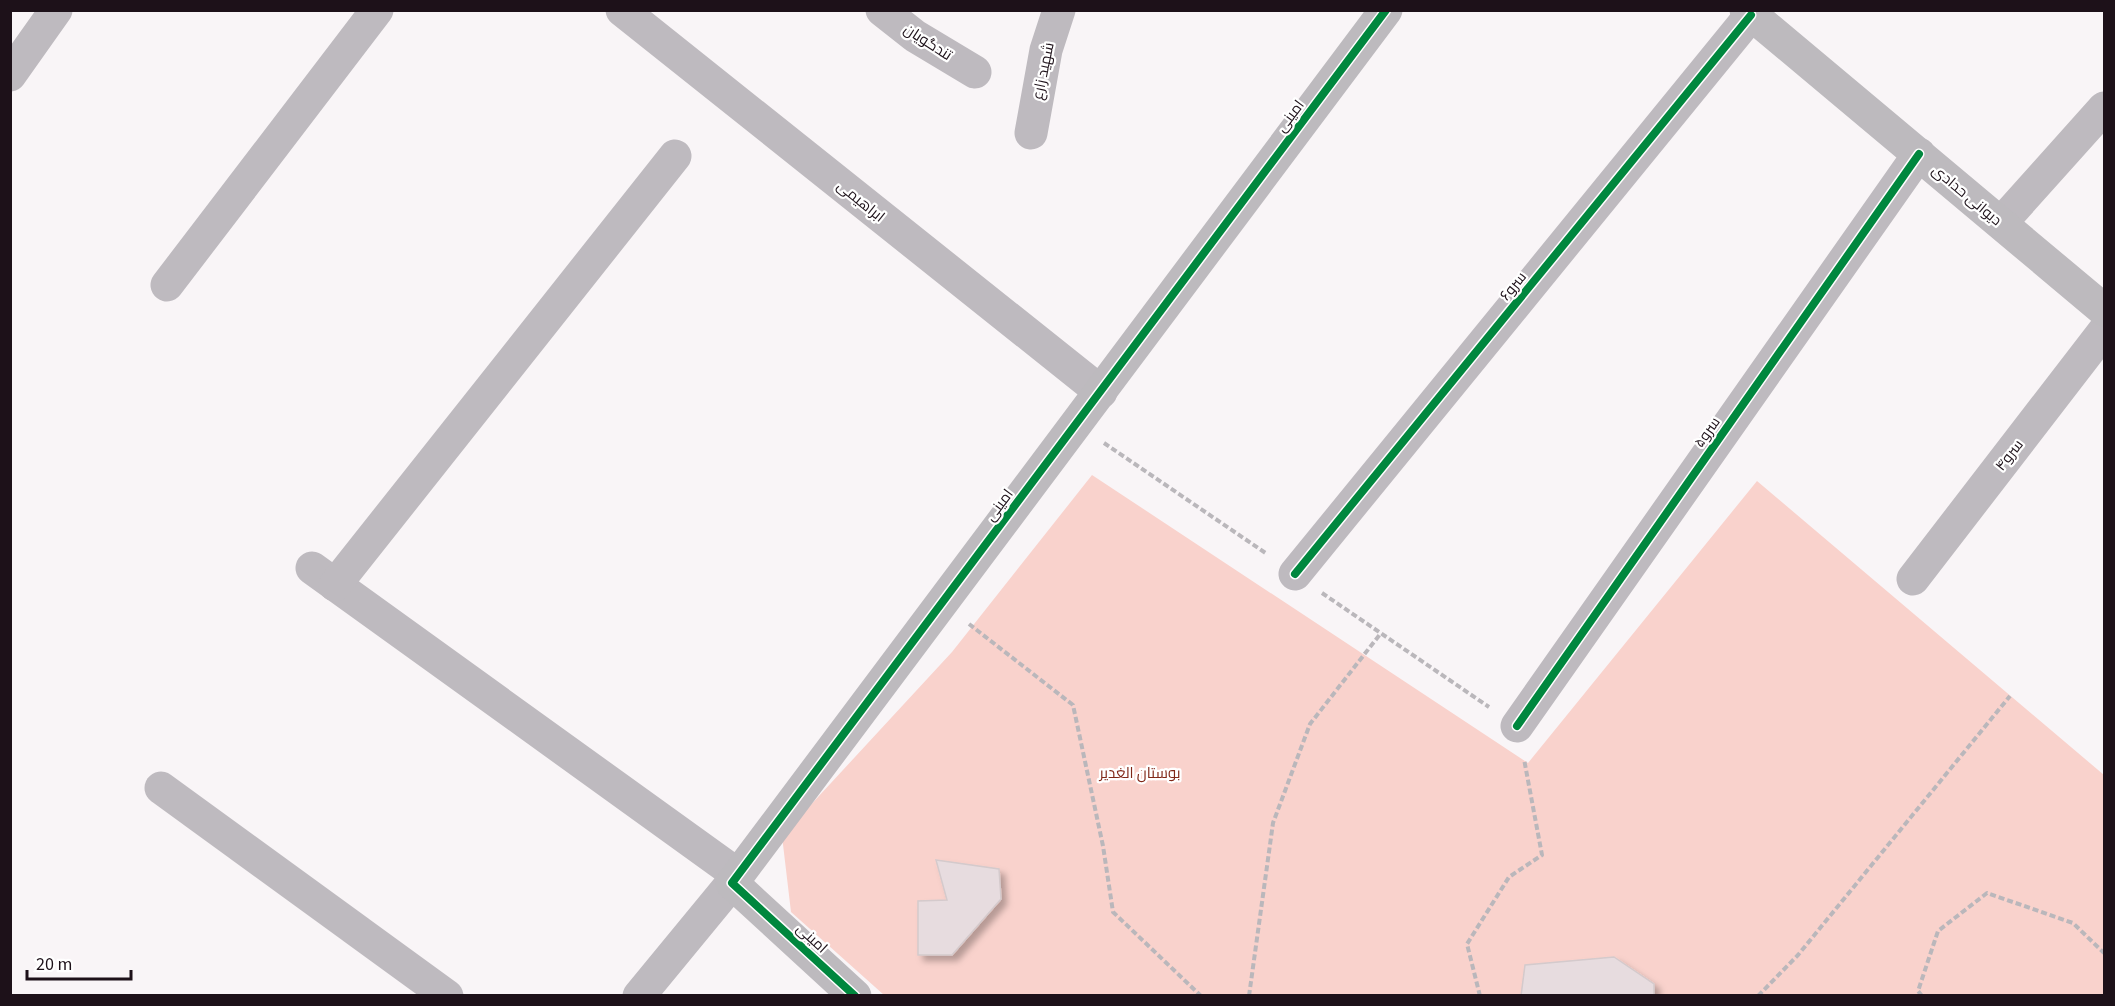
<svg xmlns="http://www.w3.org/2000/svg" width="2115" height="1006" viewBox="0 0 2115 1006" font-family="'Source Sans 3',Cairo,sans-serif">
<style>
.green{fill:#f9d2cc}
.building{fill:#e7dcdf;stroke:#d4cacc;stroke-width:1.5;filter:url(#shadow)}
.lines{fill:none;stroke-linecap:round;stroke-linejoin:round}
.path{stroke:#bab7bb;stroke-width:4;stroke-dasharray:6 3;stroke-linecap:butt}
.street{stroke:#bebabf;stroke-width:33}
.secondary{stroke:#bdbabe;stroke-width:33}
.cycleway-casing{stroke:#fff;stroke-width:11}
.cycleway{stroke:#00873e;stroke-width:8}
.labels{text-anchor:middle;stroke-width:4.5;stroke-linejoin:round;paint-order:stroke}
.street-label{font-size:15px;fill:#1d1119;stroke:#fff}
.park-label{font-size:15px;fill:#802717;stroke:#fff}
</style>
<defs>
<filter id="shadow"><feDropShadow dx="5.5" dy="5.5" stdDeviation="3" flood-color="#0004"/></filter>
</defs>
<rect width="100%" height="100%" fill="#f9f5f7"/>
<path class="green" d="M1092,475l436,288 229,-282 347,294v220h-1220l-93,-83 -9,-76 170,-184z"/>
<g class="building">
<path d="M936,860l63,9 2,30 -49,56h-34v-54l29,-1z"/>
<path d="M1614,957l40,27v12h-133l4,-31z"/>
</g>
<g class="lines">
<g class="path">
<path d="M1104,443l163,111"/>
<path d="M1322,593l167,114"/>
<path d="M969,624l104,81 30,141 10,66 88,84"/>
<path d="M1249,996l24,-173 37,-99 71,-91"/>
<path d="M1480,996l-13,-52 42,-67 33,-22 -18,-96"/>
<path d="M1758,996l40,-41 212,-259"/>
<path d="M1922,996l-4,-5 20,-60 49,-38 86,30 31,30"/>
</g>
<g class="street">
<path d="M622,10l479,382"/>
<path d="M882,10l33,26 60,36"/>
<path d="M10,75l46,-65"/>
<path d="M1031,133l15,-83 13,-40"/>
<path d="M2001,223l103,-115"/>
<path d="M167,285l210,-275"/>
<path d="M312,568l426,307"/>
<path d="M1295,574l456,-559"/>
<path d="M1913,579l191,-248"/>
<path d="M335,585l340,-429"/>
<path d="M1517,726l402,-572"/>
<path d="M161,788l286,208"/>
<path d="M639,996l93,-113"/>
</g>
<g class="secondary">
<path d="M1746,10l358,300"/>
<path d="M855,996l-123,-113 654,-873"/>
</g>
<defs>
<g id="cycleway">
<path d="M1295,574l456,-559"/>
<path d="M1517,726l402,-572"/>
<path d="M855,996l-123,-113 654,-873"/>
</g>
</defs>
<use href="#cycleway" class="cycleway-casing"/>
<use href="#cycleway" class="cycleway"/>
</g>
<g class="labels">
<g class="street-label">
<text transform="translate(928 42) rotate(33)" y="5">تندگویان</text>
<text transform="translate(1043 71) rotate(-78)" y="5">شهید زارع</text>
<text transform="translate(1290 116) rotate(-53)" y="5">امینی</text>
<text transform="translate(1967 195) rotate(40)" y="5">دیوانی حدادی</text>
<text transform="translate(861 201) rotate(39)" y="5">ابراهیمی</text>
<text transform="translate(1513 286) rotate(-51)" y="5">سرو۶</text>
<text transform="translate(1707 432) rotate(-55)" y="5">سرو۵</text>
<text transform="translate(2009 455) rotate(-52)" y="5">سرو۴</text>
<text transform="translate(999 505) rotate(-53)" y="5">امینی</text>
<text transform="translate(812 938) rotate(43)" y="5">امینی</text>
</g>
<g class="park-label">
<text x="1140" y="778">بوستان الغدیر</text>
</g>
</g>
<rect width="2115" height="1006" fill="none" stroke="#1d1119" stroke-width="24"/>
<path d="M27 970v9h104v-9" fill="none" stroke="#1d1119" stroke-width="3"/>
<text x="36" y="970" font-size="18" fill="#1d1119" stroke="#ffffff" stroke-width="4.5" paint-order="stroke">20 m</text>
</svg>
